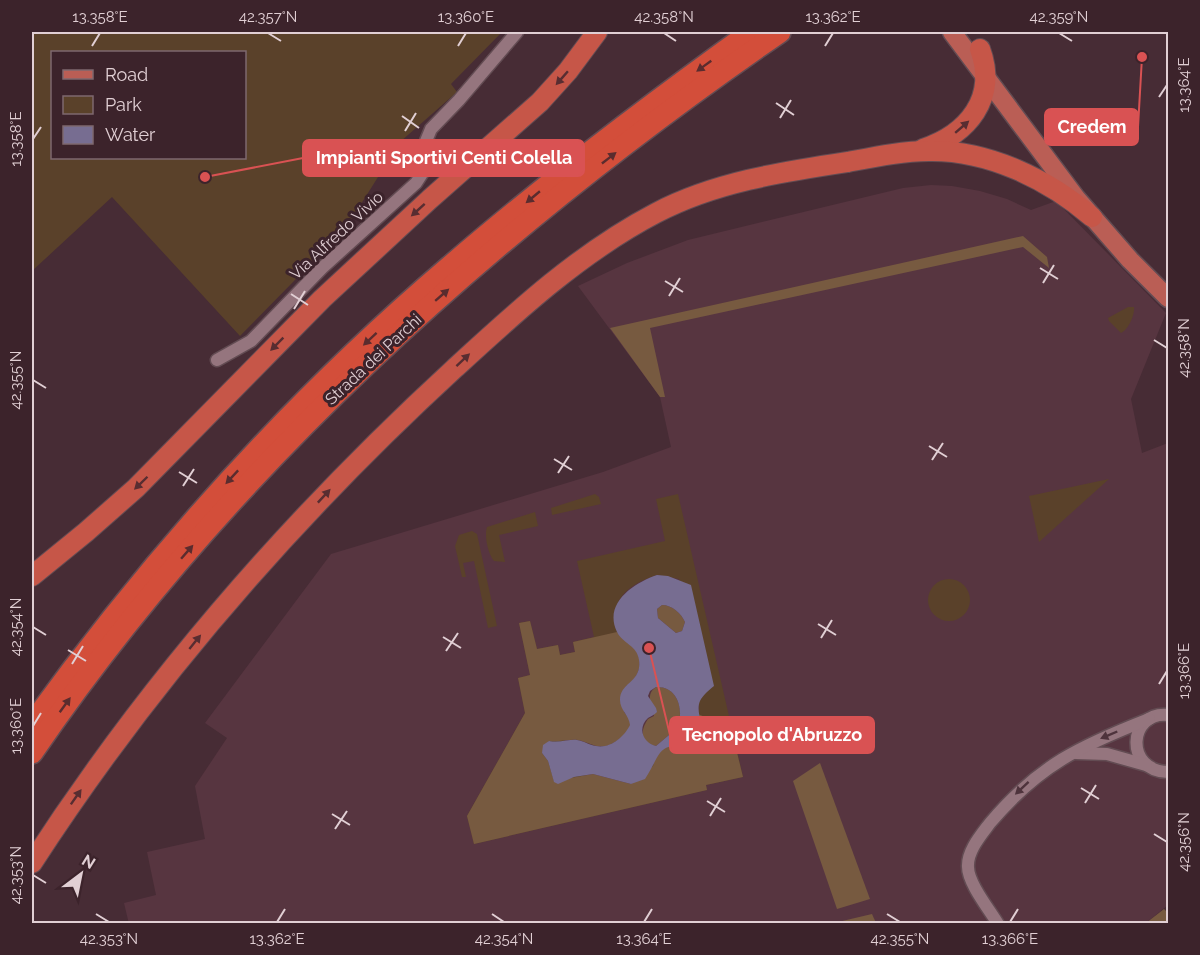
<svg xmlns="http://www.w3.org/2000/svg" width="1200" height="955" viewBox="0 0 1200 955" font-family="Raleway,sans-serif">
<style>
.built{fill:#573540}
.green{fill:#5a412a;fill-rule:evenodd}
.forest{fill:#775a40}
.water{fill:#776d91;fill-rule:evenodd}
.lines{fill:none;stroke-linecap:round;stroke-linejoin:round}
.minor-casing{stroke:#634c53;stroke-width:15}
.primary-casing{stroke:#634c53;stroke-width:21}
.trunk-casing{stroke:#634c53;stroke-width:22}
.motorway-casing{stroke:#634c53;stroke-width:24}
.minor{stroke:#95757e;stroke-width:12}
.primary{stroke:#ba5e55;stroke-width:18}
.trunk{stroke:#c65648;stroke-width:20}
.motorway{stroke:#d34e3a;stroke-width:21}
.oneway{fill:#5a2c2e}
.oneway2{fill:#582d31}
.oneway3{fill:#4e333c}
.ticks{fill:none;stroke:#e1cfd4;stroke-width:2}
.labels{text-anchor:middle;stroke-width:6;stroke-linejoin:round;paint-order:stroke}
.street-label{font-size:16px;fill:#e1cfd4;stroke:#3c232b}
.leader{fill:none;stroke:#d95253;stroke-width:2}
.callout-dot{fill:#d95253;stroke:#3c232b;stroke-width:2}
.callout{fill:#d95253;stroke:#d95253;stroke-width:2}
.callout-label{font-size:18px;text-anchor:middle;font-weight:bold;fill:#fff}
.neatline{fill:none;stroke:#e1cfd4;stroke-width:2}
.ticks-label{font-size:15px;text-anchor:middle;fill:#e1cfd4}
</style>
<rect width="100%" height="100%" fill="#472c35"/>
<path class="built" d="M931,185l21,1 28,5 27,8 24,11 25,-9 110,112 -35,86 11,54 26,-10v462l-22,18 -1017,1 -5,-21 32,-8 -9,-43 58,-13 -10,-53 32,-48 -22,-15 126,-169 272,-82 68,-25 -11,-50 -82,-111 49,-23 61,-23 215,-52z"/>
<g class="green">
<path d="M32,32h470l-51,52 6,8 -57,50 -54,86 -106,108 -128,-139 -80,74zM52,52h192v106h-192z"/>
<path d="M1128,307h6c1,8 -6,23 -13,26l-12,-12 -1,-3z"/>
<path d="M1109,479l-70,63 -10,-46z"/>
<path d="M595,494l4,3 2,7 -49,11 -1,-7z"/>
<path d="M678,494l65,283 -37,8 1,5 -233,54 -7,-28 58,-103 -7,-35 12,-3 -11,-52 11,-2 7,28 21,-4 2,10 15,-3 -2,-10 21,-5 -17,-76 88,-20 -9,-42zM657,575l22,4 26,114 -6,8 -1,13 -67,70 -82,-15 70,-134c-12,-33 7,-50 38,-60z"/>
<path d="M535,512l3,14 -39,9 6,27 -11,-1c-6,-7 -10,-25 -7,-34z"/>
<path d="M472,531l5,3 20,92 -9,2 -14,-67 -11,2 3,14h-4l-7,-31 4,-11z"/>
<circle cx="949" cy="600" r="21"/>
</g>
<g class="forest">
<path d="M1023,236l24,21 2,11 -26,-21 -373,81 15,69h-5l-50,-69z"/>
<path d="M662,605c10,0 19,8 23,17l-3,9 -6,2 -18,-15 -1,-9z"/>
<path d="M530,621l7,28 21,-4 2,10 15,-3 -2,-10 44,-10c5,7 13,10 18,17 9,12 4,30 -9,37l-2,26c1,1 5,6 6,7 4,11 -15,25 -24,27 -11,2 -18,-4 -28,-6 -9,-1 -18,2 -29,1l-7,12 6,8 6,20 39,-7 38,10 22,-18 3,-11 9,-9 12,-2 25,-16 -4,-14 33,14 12,49 -37,8 1,5 -233,54 -7,-28 58,-103 -7,-35 12,-3 -11,-52z"/>
<path d="M656,687c25,-1 29,29 19,47l-6,1 -13,11c-16,-4 -16,-15 -8,-27l6,-3c-2,-12 -9,-21 2,-29z"/>
<path d="M820,763l50,136 -33,10 -44,-128z"/>
<path d="M1164,909l4,4v10h-22z"/>
<path d="M872,914l4,9h-38v-1z"/>
</g>
<path class="water" d="M657,575l11,1 23,9 23,101c-5,4 -11,9 -14,15 -6,13 10,34 -4,42 -42,4 -31,4 -51,36l-14,5 -38,-10 -19,3 -16,7 -4,-2 -6,-21 -6,-8 1,-8 6,-4c11,2 21,-2 28,-1 7,1 12,5 19,6 14,3 28,-9 34,-21 -1,-10 -10,-15 -10,-25 0,-18 22,-17 19,-40 -2,-15 -16,-16 -22,-28 -14,-29 17,-49 40,-57zM662,605c10,0 19,8 23,17l-3,9 -6,2 -18,-15 -1,-9zM656,687c25,-1 29,29 19,47l-6,1 -13,11c-13,-3 -19,-18 -8,-28 3,-2 6,-3 9,-6l-1,-4 -8,-12 2,-5z"/>
<g class="lines">
<defs>
<g id="minor">
<path d="M217,360l34,-19 71,-73 94,-85 11,-17 -1,-25 5,-12 28,-29 58,-68"/>
<path d="M1168,715c-40,-4 -44,56 0,57"/>
<path d="M1076,753l31,1 39,11"/>
<path d="M998,924c-9,-15 -30,-41 -30,-57 -1,-16 13,-32 22,-44 49,-58 90,-77 159,-104"/>
</g>
<path id="primary" d="M952,32l124,166 54,62 38,38"/>
<g id="trunk">
<path d="M923,149c45,-15 75,-51 57,-100"/>
<path d="M32,576l54,-44 50,-44 186,-189 108,-100 110,-97 28,-31 29,-39"/>
<path d="M32,863c118,-182 263,-348 423,-495 62,-57 126,-116 201,-155 59,-31 126,-41 192,-51 26,-5 54,-11 81,-11 59,-1 119,28 163,66"/>
</g>
<g id="motorway">
<path d="M32,724c121,-167 260,-323 417,-457 97,-84 199,-161 302,-235"/>
<path d="M32,753c197,-288 462,-524 748,-721"/>
</g>
</defs>
<use href="#minor" class="minor-casing"/>
<use href="#primary" class="primary-casing"/>
<use href="#trunk" class="trunk-casing"/>
<use href="#motorway" class="motorway-casing"/>
<use href="#minor" class="minor"/>
<use href="#primary" class="primary"/>
<use href="#trunk" class="trunk"/>
<use href="#motorway" class="motorway"/>
</g>
<defs><path id="oneway-solid" d="M-6-.8H1V-3.2L6.5 0L1 3.2V.8H-6Z" transform="scale(1.5)"/></defs>
<g class="oneway">
<use href="#oneway-solid" transform="translate(704 66) rotate(144)"/>
<use href="#oneway-solid" transform="translate(609 158) rotate(-38)"/>
<use href="#oneway-solid" transform="translate(533 197) rotate(140)"/>
<use href="#oneway-solid" transform="translate(442 295) rotate(-41)"/>
<use href="#oneway-solid" transform="translate(370 339) rotate(137)"/>
<use href="#oneway-solid" transform="translate(232 477) rotate(133)"/>
<use href="#oneway-solid" transform="translate(187 552) rotate(-49)"/>
<use href="#oneway-solid" transform="translate(65 705) rotate(-54)"/>
</g>
<g class="oneway2">
<use href="#oneway-solid" transform="translate(562 78) rotate(131)"/>
<use href="#oneway-solid" transform="translate(962 127) rotate(-41)"/>
<use href="#oneway-solid" transform="translate(418 210) rotate(138)"/>
<use href="#oneway-solid" transform="translate(277 344) rotate(135)"/>
<use href="#oneway-solid" transform="translate(463 360) rotate(-43)"/>
<use href="#oneway-solid" transform="translate(141 483) rotate(136)"/>
<use href="#oneway-solid" transform="translate(324 496) rotate(-47)"/>
<use href="#oneway-solid" transform="translate(195 642) rotate(-51)"/>
<use href="#oneway-solid" transform="translate(76 797) rotate(-55)"/>
</g>
<g class="oneway3">
<use href="#oneway-solid" transform="translate(1109 735) rotate(157)"/>
<use href="#oneway-solid" transform="translate(1022 788) rotate(137)"/>
</g>
<path class="ticks" d="M268,33l13,8M664,33l12,8M1059,33l13,8M92,46l8,-13M458,46l8,-13M825,46l8,-13M1159,97l8,-12M776,103l18,12M402,116l17,12M780,118l11,-18M405,131l11,-18M33,139l8,-12M1040,268l18,11M665,281l18,11M1043,283l11,-18M291,294l17,11M669,296l11,-18M294,309l11,-18M1154,340l13,8M33,380l13,8M929,446l18,11M554,459l18,11M932,460l11,-17M179,472l18,11M558,473l11,-17M183,486l11,-17M818,624l18,11M33,627l13,8M443,637l18,11M821,638l11,-18M68,650l18,11M446,651l12,-18M72,664l11,-18M1159,684l8,-13M33,726l8,-13M1081,788l18,11M707,801l18,11M1085,803l11,-18M332,814l18,11M710,816l11,-18M335,829l12,-18M1154,834l13,8M33,875l13,8M96,914l13,8M492,914l12,8M887,914l13,8M277,922l8,-13M644,922l8,-13M1010,922l8,-13"/>
<g class="labels">
<g class="street-label">
<text transform="translate(336 235) rotate(-43)" y="6">Via Alfredo Vivio</text>
<text transform="translate(373 359) rotate(-43)" y="6">Strada dei Parchi</text>
</g>
</g>
<path class="leader" d="M1142 57L1138 127M205 177L303 158M649 648L670 735"/>
<g class="callout-dot">
<circle cx="1142" cy="57" r="6"/>
<circle cx="205" cy="177" r="6"/>
<circle cx="649" cy="648" r="6"/>
</g>
<g class="callout">
<rect x="1045" y="109" width="93" height="36" rx="6"/>
<rect x="303" y="140" width="281" height="36" rx="6"/>
<rect x="670" y="717" width="204" height="36" rx="6"/>
</g>
<g class="callout-label">
<text x="1092" y="133">Credem</text>
<text x="444" y="164">Impianti Sportivi Centi Colella</text>
<text x="772" y="741">Tecnopolo d'Abruzzo</text>
</g>
<rect width="1200" height="955" fill="none" stroke="#3c232b" stroke-width="66"/>
<rect x="51" y="51" width="195" height="108" fill="#3c232b" stroke="#7e686f" stroke-width="1.5"/>
<rect x="63" y="70" width="30" height="9" fill="#ba5e55" stroke="#7e686f" stroke-width="1.5"/>
<text x="105" y="81" font-size="18" fill="#e1cfd4">Road</text>
<rect x="63" y="96" width="30" height="18" fill="#5a412a" stroke="#7e686f" stroke-width="1.5"/>
<text x="105" y="111" font-size="18" fill="#e1cfd4">Park</text>
<rect x="63" y="126" width="30" height="18" fill="#776d91" stroke="#7e686f" stroke-width="1.5"/>
<text x="105" y="141" font-size="18" fill="#e1cfd4">Water</text>
<g transform="translate(81 874) rotate(32)" stroke="#3c232b" stroke-width="4.5" paint-order="stroke">
<path d="M0-4.5L10 22L0 15L-10 22Z" fill="#e1cfd4"/>
<text y="-9" font-size="16" font-weight="bold" text-anchor="middle" fill="#e1cfd4">N</text>
</g>
<rect x="33" y="33" width="1134" height="889" class="neatline"/>
<g class="ticks-label">
<text x="100" y="22">13.358°E</text>
<text x="268" y="22">42.357°N</text>
<text x="466" y="22">13.360°E</text>
<text x="664" y="22">42.358°N</text>
<text x="833" y="22">13.362°E</text>
<text x="1059" y="22">42.359°N</text>
<text transform="translate(1184 85) rotate(-90)" y="5">13.364°E</text>
<text transform="translate(16 139) rotate(-90)" y="5">13.358°E</text>
<text transform="translate(1184 348) rotate(-90)" y="5">42.358°N</text>
<text transform="translate(16 380) rotate(-90)" y="5">42.355°N</text>
<text transform="translate(16 627) rotate(-90)" y="5">42.354°N</text>
<text transform="translate(1184 671) rotate(-90)" y="5">13.366°E</text>
<text transform="translate(16 726) rotate(-90)" y="5">13.360°E</text>
<text transform="translate(1184 842) rotate(-90)" y="5">42.356°N</text>
<text transform="translate(16 875) rotate(-90)" y="5">42.353°N</text>
<text x="109" y="944">42.353°N</text>
<text x="277" y="944">13.362°E</text>
<text x="504" y="944">42.354°N</text>
<text x="644" y="944">13.364°E</text>
<text x="900" y="944">42.355°N</text>
<text x="1010" y="944">13.366°E</text>
</g>
</svg>
